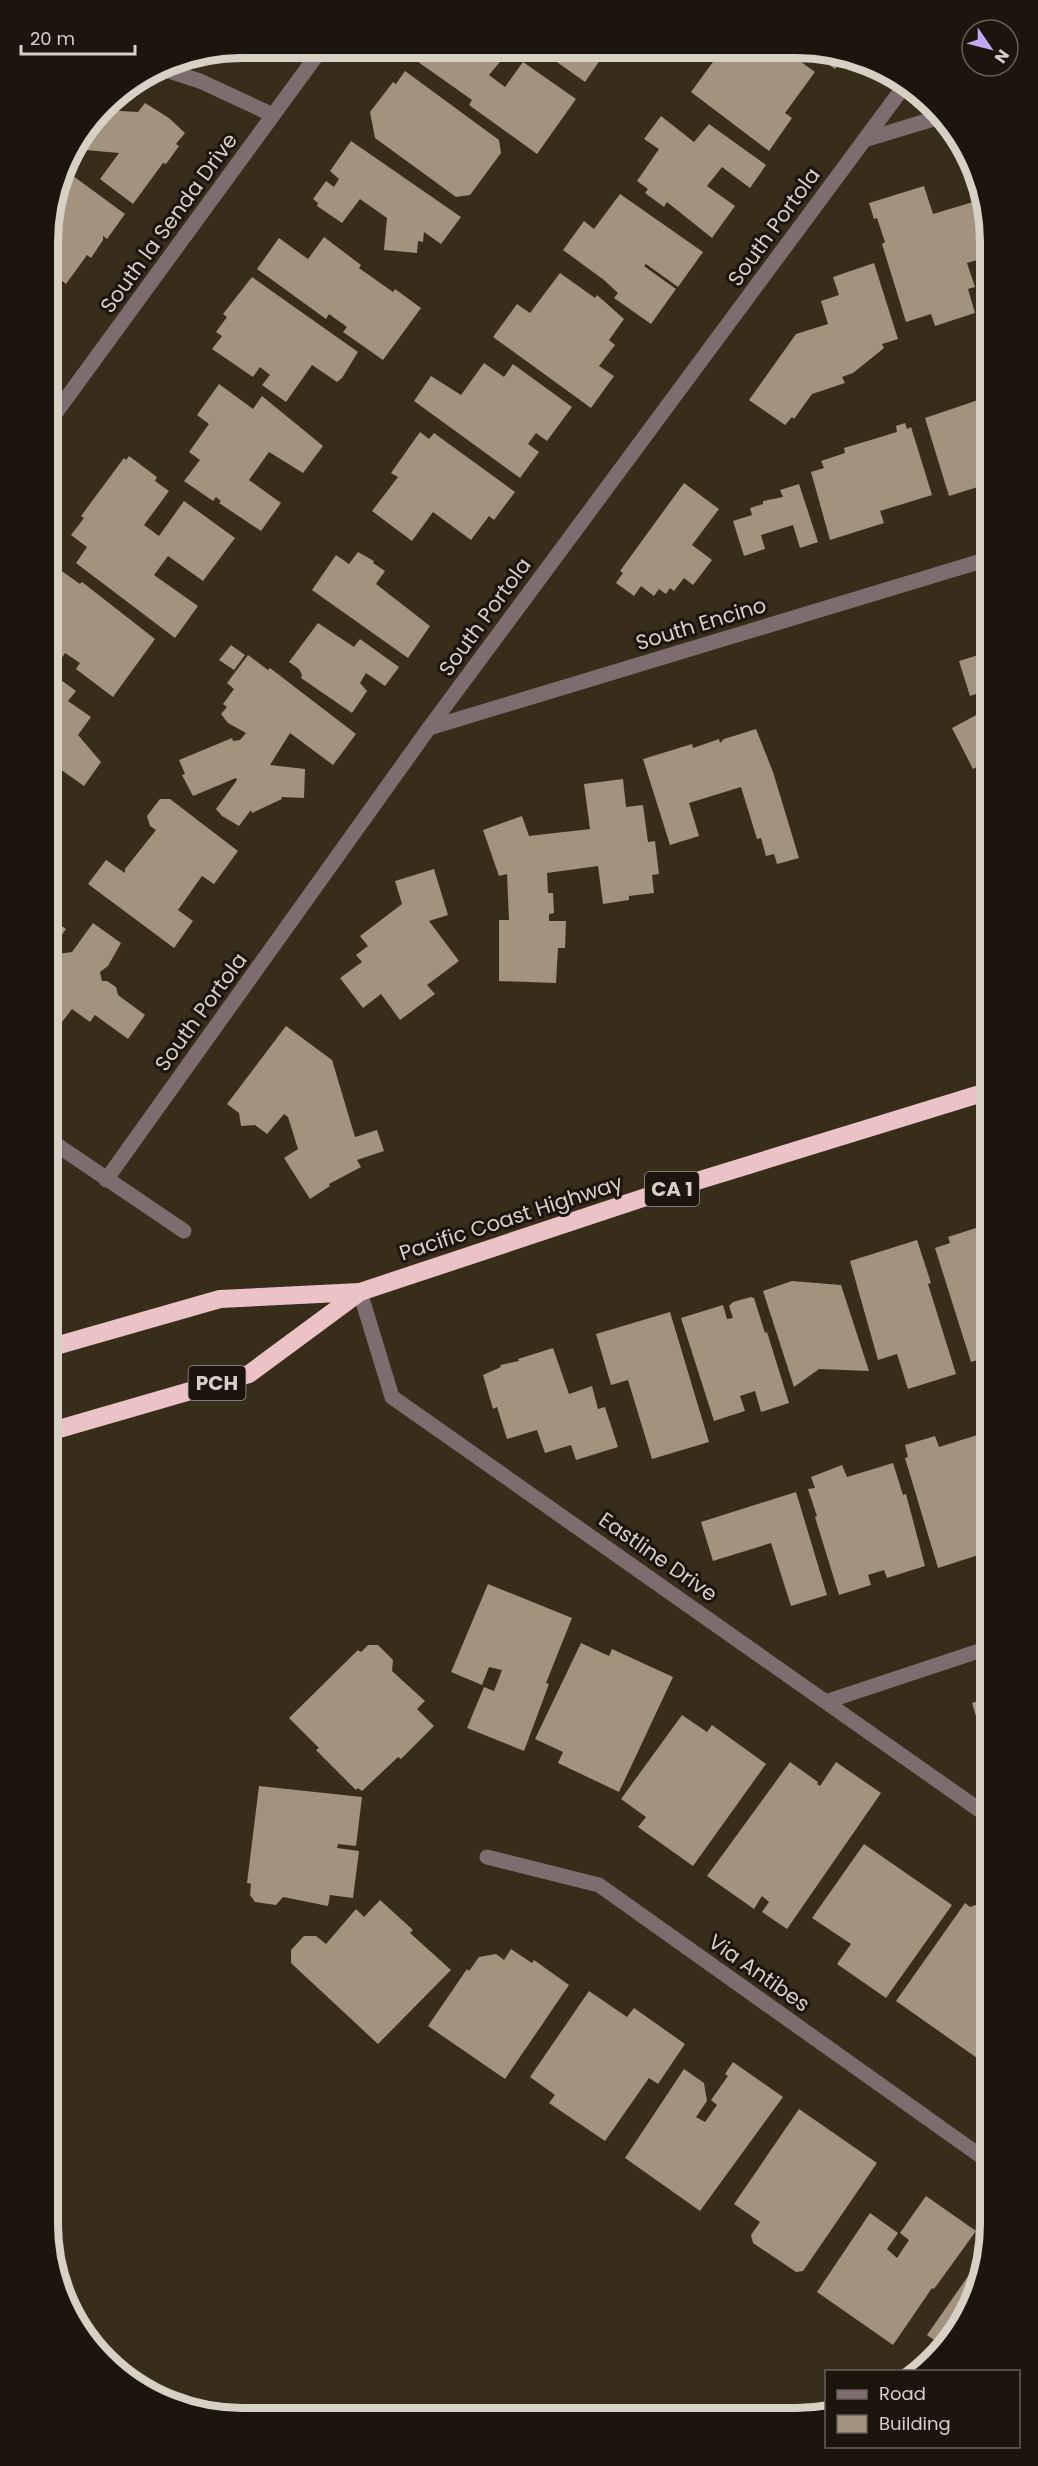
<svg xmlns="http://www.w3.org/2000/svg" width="1038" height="2466" viewBox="0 0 1038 2466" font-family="Poppins,sans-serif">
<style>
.building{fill:#a1937d}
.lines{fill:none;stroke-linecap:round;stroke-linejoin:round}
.minor{stroke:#7d6d6e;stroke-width:15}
.highway{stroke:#ebc3c6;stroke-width:18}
.labels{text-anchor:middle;stroke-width:6;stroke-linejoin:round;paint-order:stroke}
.shield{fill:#1b150d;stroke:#9f988e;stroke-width:1.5}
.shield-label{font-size:20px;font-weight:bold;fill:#d7d0c5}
.street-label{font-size:21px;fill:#d7d0c5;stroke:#1b150d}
.rim{fill:none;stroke:#d7d0c5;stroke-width:8}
</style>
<rect width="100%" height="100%" fill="#382c1a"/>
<g class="building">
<path d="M421,49l89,1 -21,25 16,12 18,-25 53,37 -39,55 -68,-49 3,-5 -58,-41z"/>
<path d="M540,50h67l-22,32z"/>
<path d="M721,51h65l29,21 -30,41 7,5 -23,33 -78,-59z"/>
<path d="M811,52h22l12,4 -10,13z"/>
<path d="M405,71l94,69 2,13 -31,42 -14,2 -81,-59 -5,-26 23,-30 3,2z"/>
<path d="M145,103l24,15 16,15 -9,11 3,2 -13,18 -3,-1 -30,41 -33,-25 19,-26 -45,-4 30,-39 34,2z"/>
<path d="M661,116l33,26 15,-18 57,41 -16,23 -28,-21 -15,19 28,20 -23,32 -45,-36 -3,5 -19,-14 3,-4 -11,-8 22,-32 -15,-10z"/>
<path d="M351,141l110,76 -20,27 -17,-12 -1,10 -5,-1 -1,12 -33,-3 3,-32 -27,-19 -18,24 -25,-17 1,-3 -5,-4 13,-18 8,6 5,-8 -9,-8z"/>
<path d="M65,170l60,44 -18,25 -4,-3v4l-12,18 -4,-3 -21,29 -17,-13 -1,-41z"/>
<path d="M972,173l11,20 1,65 -17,5 8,24 -7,2 7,24 -40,13 -4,-12 -25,8 -24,-78 3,-2 -8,-24 -3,1 -5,-16 55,-17 9,28 40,-12 -3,-28z"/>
<path d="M620,194l83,58 -25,35 -32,-23 -2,2 32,23 -25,35 -37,-26 4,-5 -14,-13 -41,-30 21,-29 10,8z"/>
<path d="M324,237l37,28 -2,3 34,24 2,-3 26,19 -38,52 -40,-28 4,-5 -18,-13 -3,5 -69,-50 22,-31 29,21z"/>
<path d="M874,263l24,76 -16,5 2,4 -31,25 -11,4 3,6 -33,11 -18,25 -2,-2 -7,8 -36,-25 47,-66 32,-10 -7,-23 18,-6 -6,-18z"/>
<path d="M560,273l35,25 2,-3 27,24 -15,21 6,5 -16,21 15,10 -23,32 -98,-71 24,-33 13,9z"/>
<path d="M252,277l106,75 -16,26 -5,4 -25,-17 -26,37 -24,-17 8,-10 -10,-8 -7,10 -41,-28 10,-13 -6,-4 11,-15 -4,-3z"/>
<path d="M484,363l20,14 9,-13 59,43 -25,34 -11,-8 -8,11 11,8 -19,26 -106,-77 17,-25 30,19z"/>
<path d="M219,384l34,25 9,-13 61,50 -20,27 -34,-21 -20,28 32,23 -20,28 -42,-28 2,-2 -5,-4 -3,4 -29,-20 16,-21 -11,-8 20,-28 -12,-9z"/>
<path d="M984,398v44l-8,2 8,26v15l-35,11 -24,-78z"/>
<path d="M905,423l2,6 4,-2 21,68 -52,16 4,12 -54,17 -19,-68 13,-4 -3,-7 24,-8 -1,-5 53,-16 -1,-6z"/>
<path d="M420,432l9,7 5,-6 81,59 -21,28 -5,-4 -18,24 -38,-28 -21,29 -40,-30 26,-34 -7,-4z"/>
<path d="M129,456l28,21 -2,4 14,10 -25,34 15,11 25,-35 51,37 -32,43 -35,-25 -14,19 44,31 -23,32 -99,-75 11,-16 -16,-12 13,-17 -3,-2 43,-58 2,2z"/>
<path d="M684,483l35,26 -27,36 20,15 -19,25 -9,-7 -10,13 -4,-3 -4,6 -7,-5 -5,7 -13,-10 -7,10 -18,-13 7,-10 -3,-2z"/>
<path d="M799,484l19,58 -18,6 -7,-23 -32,10 4,14 -21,7 -11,-35 19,-6 -2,-7 13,-4v-3l20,-4 -3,-7z"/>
<path d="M358,552l16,9 -1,2 12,8 -9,13 54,42 -22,32 -96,-68 24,-35 13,9z"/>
<path d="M49,562l31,22 2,-2 73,57 -42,58 -37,-28 4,-6 -15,-10 -4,6 -11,-8z"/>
<path d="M318,623l36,24 6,-8 39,28 -14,19 -19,-13 -6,10 7,8 -15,22 -51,-35 1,-3 -3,-6 -10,-7z"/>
<path d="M231,645l14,10 -11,15 -15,-10z"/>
<path d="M985,653v109l-12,7 -21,-41 26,-14 -1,-4 4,-1 -5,-15 -6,2 -11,-35z"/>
<path d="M248,655l20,15 2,-2 86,66 -23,31 -43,-32 -20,32 35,4 -1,29 -23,-1 1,2 -30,14 -1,-3 -12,16 -17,-10 -6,-7 21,-29 -1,-2 -43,18 -11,-21 3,-1 -6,-14 53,-22 1,3 7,-1 6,-7 -18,-10 -7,-9 6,-7 -4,-3 11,-15 -7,-6z"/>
<path d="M50,672l26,19 -8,10 23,16 -13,18 23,27 -17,24 -34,-24z"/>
<path d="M756,729l17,43 26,86 -22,6 -3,-10 -8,2 -5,-18 -4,1 -16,-52 -52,16 10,33 -29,9 -27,-86 49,-15 1,4 26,-9 1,4 4,-4z"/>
<path d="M623,779l3,28 17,-2 5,37 7,-1 4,33 -7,1 2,18 -25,3v4l-26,4 -5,-38 -51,7 1,20h5l1,20 -5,1v7h17l-1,27h-7l-2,35 -57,-2v-61h10l-2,-46 -8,2 -16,-46 39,-14 7,20 61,-7 -6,-45z"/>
<path d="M160,799h10l68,52 -24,33 -12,-8 -24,34 15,11 -19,27 -86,-64 18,-24 19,13v-4l31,-39 -6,-4 -3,-10z"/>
<path d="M434,869l14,46 -19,6 30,40 -32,24 8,9 -35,26 -19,-26 -18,14 -23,-30 22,-16 -6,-7 12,-9 -8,-10 42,-32 -7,-23z"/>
<path d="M51,918l15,11 -15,21z"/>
<path d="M93,923l28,20 -13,23 -8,6 2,9h5l9,6 2,8 27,20 -17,24 -33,-24 -5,7 -18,-13 -10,13 -11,-9v-50l6,-9 15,-2z"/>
<path d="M286,1026l46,34 23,77 22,-7 7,21 -27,9 4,7 -32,17 1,2 -20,13 -26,-41 14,-9 -10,-32 -4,-3 -17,20 -12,-9 -14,1 -2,-13 -12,-9z"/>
<path d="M985,1225l2,132 -16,5 -36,-114 15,-5 -2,-6z"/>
<path d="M917,1240l14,43 -3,1 28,90 -48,15 -11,-35 -19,6 -28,-99z"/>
<path d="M792,1281l49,4 28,86 -50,-2 -25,18 -31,-96z"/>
<path d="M751,1297l3,1 11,35 2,-1 22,71 -28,9 -6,-21 -15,5 5,15 -31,10 -33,-103 42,-13 4,14 6,-1 -4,-12 4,-4z"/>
<path d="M670,1312l39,130 -57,17 -24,-79 -17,5 -15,-51z"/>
<path d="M553,1348l16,46 23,-8 6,23 7,-2 13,40 -42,13 -5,-15 -26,8 -8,-23 -30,9 -10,-32 -4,2 -10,-34 18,-8 -1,-2 19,-4 -1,-2z"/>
<path d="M987,1432l1,120 -50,16 -33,-110 3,-1 -3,-12 30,-9 4,11z"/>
<path d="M893,1463l10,32 3,-1 19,72 -38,12 -3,-8 -16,5 3,10 -32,10 -24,-78 2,-1 -9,-27 7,-1 -4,-11 31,-12 5,12z"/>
<path d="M796,1492l31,103 -36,11 -20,-63 -58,18 -12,-39z"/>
<path d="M488,1584l84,34 -26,65 3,1 -25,67 -57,-23 17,-41 10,4 8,-21 -13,-3 -7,18 -31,-13z"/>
<path d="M581,1643l28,13 3,-7 61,28 -54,115 -61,-29 5,-11 -28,-13z"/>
<path d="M368,1645h10l15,15 -1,11 33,30 -8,8 17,17 -33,33 -3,-2 -36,34 -4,-3 -2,2 -40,-40 3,-2 -30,-30 69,-68 3,2z"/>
<path d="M988,1698v58l-16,-53z"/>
<path d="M682,1715l25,17 5,-7 54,39 -73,102 -55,-39 8,-10 -25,-18z"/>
<path d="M790,1762l28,20 -1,2 3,2 16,-24 45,31 -94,136 -25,-17 7,-10 -7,-6 -8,13 -47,-33z"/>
<path d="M259,1786l103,11 -6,49 -18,-2 -1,4 22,3 -6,47 -23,-3 -2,11 -45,-9 -7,8 -21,-3 -5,-7 1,-11 -4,-1z"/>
<path d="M864,1844l88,61 -66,93 -49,-34 14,-20 -39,-26z"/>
<path d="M380,1900l33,30 -3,3 41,37 -73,74 -87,-81v-13l13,-14h12l10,8 30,-35 8,8z"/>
<path d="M965,1903l5,4 11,-4 8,6v133l-12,16 -81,-57z"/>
<path d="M511,1949l21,14 2,-3 35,25 -64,94 -77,-53 39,-57 2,2 10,-14 17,-3 8,6z"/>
<path d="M589,1991l38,26 7,-9 51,36 -27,40 -9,-6 -44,63 -56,-38 6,-8 -25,-18z"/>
<path d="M733,2062l50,35 -83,114 -75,-53 59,-89 20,14 3,18 -11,16 9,5 12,-17 -6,-5 17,-24 -3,-2z"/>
<path d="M799,2109l78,54 -74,108 -7,1 -43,-29 -2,-8 9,-13 -26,-18z"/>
<path d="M926,2196l50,35 -42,58 -2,-1 -39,57 -76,-53 53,-79 28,20 -11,16 10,9 12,-18 -9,-7z"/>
<path d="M987,2249l-12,48 -31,50 -17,-12z"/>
</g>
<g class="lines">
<g class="minor">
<path d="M160,68l40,13 73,34"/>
<path d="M864,140l76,-23"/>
<path d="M49,422l273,-374"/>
<path d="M429,728l556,-168"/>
<path d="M51,1141l133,90"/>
<path d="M106,1180l323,-452 476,-643"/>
<path d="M360,1292l32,105 596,419"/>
<path d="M828,1701l160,-53"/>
<path d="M487,1857l112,28 390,277"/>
</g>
<g class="highway">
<path d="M52,1347l168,-48 140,-7 301,-100 325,-100"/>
<path d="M52,1431l197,-57 111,-82"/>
</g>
</g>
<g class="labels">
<g class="shield">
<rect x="645" y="1172" width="54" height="34" rx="4.5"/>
<rect x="188.5" y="1366" width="57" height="34" rx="4.5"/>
</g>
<g class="shield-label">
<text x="672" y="1196">CA 1</text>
<text x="217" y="1390">PCH</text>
</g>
<g class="street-label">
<text transform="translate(169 223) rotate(-54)" y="7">South la Senda Drive</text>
<text transform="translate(774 227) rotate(-54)" y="7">South Portola</text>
<text transform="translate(485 617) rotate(-54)" y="7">South Portola</text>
<text transform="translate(701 624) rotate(-17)" y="7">South Encino</text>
<text transform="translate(201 1012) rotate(-54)" y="7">South Portola</text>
<text transform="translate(511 1218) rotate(-18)" y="7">Pacific Coast Highway</text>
<text transform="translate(658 1557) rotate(35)" y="7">Eastline Drive</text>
<text transform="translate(759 1973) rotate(35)" y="7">Via Antibes</text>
</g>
</g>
<path d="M0 0H1038V2466H0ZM242 58H796A184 184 0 0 1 980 242V2224A184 184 0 0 1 796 2408H242A184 184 0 0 1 58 2224V242A184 184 0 0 1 242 58Z" fill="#1b150d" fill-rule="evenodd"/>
<path class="rim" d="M242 58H796A184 184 0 0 1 980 242V2224A184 184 0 0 1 796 2408H242A184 184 0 0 1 58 2224V242A184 184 0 0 1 242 58Z"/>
<rect x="825" y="2370" width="195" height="78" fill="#1b150d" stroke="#666057" stroke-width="1.5"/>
<rect x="837" y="2390" width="30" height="9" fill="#7d6d6e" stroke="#666057" stroke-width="1.5"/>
<text x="879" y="2400" font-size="18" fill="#d7d0c5">Road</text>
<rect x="837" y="2415" width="30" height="18" fill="#a1937d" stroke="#666057" stroke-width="1.5"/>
<text x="879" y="2430" font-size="18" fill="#d7d0c5">Building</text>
<g transform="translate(990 48) rotate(125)"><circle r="28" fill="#1b150d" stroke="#666057" stroke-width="1.5"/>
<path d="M0-4.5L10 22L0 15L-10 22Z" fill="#c4a7f1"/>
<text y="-9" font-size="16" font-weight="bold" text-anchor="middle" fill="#d7d0c5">N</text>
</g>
<path d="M21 45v9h114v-9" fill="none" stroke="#d7d0c5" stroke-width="3"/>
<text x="30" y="45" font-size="18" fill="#d7d0c5" stroke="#1b150d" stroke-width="4.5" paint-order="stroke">20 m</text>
</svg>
